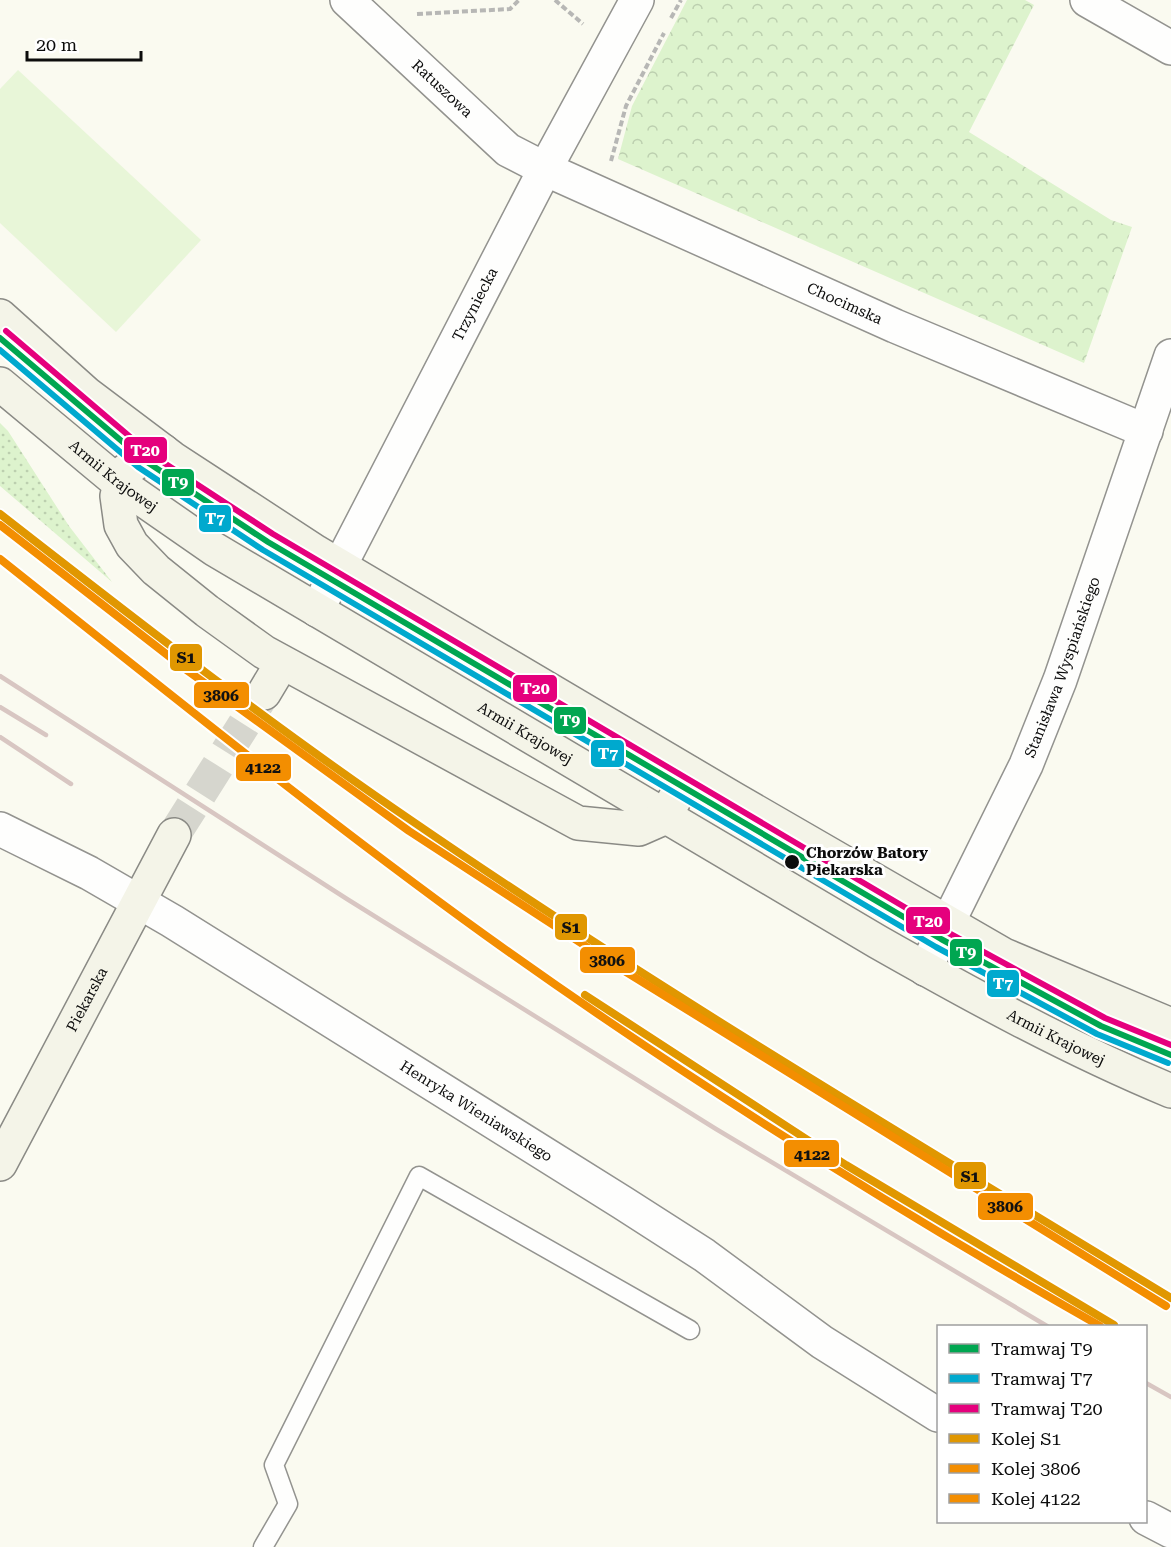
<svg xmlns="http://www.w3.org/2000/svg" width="1171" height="1547" viewBox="0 0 1171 1547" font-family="'Roboto Serif',serif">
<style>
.grass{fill:url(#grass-dots)}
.park{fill:url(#park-crowns)}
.pitch{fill:#e8f6d8}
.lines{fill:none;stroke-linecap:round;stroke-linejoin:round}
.secondary-tunnel{stroke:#d6d6ce;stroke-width:33;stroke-dasharray:33 16;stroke-linecap:butt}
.lane-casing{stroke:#93938f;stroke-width:21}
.street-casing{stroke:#93938f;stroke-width:36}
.secondary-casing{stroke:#8a8a85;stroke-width:36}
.path{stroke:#b7b7b5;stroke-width:4;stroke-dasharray:6 3;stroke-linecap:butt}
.lane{stroke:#fefefd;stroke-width:18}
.street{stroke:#fefefd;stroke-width:33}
.secondary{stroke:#f4f4e8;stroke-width:33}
.rail{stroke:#d8c6c2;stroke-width:4.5}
.rail-1-casing{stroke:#fff;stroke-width:12}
.rail-2-casing{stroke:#fff;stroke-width:12}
.rail-3-casing{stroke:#fff;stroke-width:12}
.rail-1{stroke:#e09701;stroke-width:8}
.rail-2{stroke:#f38e01;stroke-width:8}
.rail-3{stroke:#f38e01;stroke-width:8}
.tram-1-casing{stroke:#fff;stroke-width:10}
.tram-2-casing{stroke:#fff;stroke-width:10}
.tram-3-casing{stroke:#fff;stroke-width:10}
.tram-1{stroke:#00a651;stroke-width:6}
.tram-2{stroke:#00a9ce;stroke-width:6}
.tram-3{stroke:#e5007d;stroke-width:6}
.stop-dot{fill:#0c0c0c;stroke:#fff;stroke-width:2}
.labels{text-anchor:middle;stroke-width:6;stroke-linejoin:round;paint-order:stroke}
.street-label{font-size:15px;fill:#0c0c0c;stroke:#fff}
.stop-label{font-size:15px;font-weight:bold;fill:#0c0c0c;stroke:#fff;text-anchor:start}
.line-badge{stroke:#fff;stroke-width:2}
.badge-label{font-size:16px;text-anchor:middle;font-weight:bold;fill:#fff}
.pale-badge-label{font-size:16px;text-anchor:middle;font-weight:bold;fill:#111}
</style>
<defs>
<pattern id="grass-dots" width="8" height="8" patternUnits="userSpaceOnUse" patternTransform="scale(1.5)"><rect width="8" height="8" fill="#ddf3cd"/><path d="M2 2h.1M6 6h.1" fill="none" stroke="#bccfaf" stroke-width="1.8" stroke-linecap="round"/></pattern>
<pattern id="park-crowns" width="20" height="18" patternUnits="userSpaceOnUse" patternTransform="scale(1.5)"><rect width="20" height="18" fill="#ddf3cd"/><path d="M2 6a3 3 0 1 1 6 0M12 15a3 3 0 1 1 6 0" fill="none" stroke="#bccfaf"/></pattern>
</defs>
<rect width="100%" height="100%" fill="#fafaf0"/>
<path class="grass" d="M0,423l8,8 61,95 43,56 -112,-96z"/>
<path class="park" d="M687,0h338l9,5 -65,127 142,88 21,7 -48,136 -466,-204 14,-53z"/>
<path class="pitch" d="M18,70l183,170 -85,92 -116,-109v-134z"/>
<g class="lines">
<path class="secondary-tunnel" d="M174,835l90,-142"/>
<defs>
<path id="lane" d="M263,1547l25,-43 -14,-39 145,-289 271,154"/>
<g id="street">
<path id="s1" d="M347,0l161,150 37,19 350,157 251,105"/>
<path d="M1087,0l84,48"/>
<path id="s2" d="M317,610l228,-441 92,-169"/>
<path id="s3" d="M0,829l89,44 83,48 451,282 81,52 118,87 116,73"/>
<path id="s4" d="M925,969l101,-204 34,-85 111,-324"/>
<path d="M1146,1518l25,13"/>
</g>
<g id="secondary">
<path d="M0,316l87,78 85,64 144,94 418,247 270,156 167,70"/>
<path id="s5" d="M0,384l119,99 95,66 664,393c95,54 192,107 293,149"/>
<path d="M163,451l-17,4 -23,18 -6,23 4,29 11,20 24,25 51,41 57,41 314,171 61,6 25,-11 25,-45"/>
<path d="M264,693l18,-30"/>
<path id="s6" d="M0,1164l174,-329"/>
</g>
</defs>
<use href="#lane" class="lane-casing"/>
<use href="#street" class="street-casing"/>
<use href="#secondary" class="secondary-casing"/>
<g class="path">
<path d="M555,0l28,24"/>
<path d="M417,14l93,-5 9,-9"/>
<path d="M671,18l10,-18"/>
<path d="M611,161l15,-55 38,-73"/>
</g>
<use href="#lane" class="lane"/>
<use href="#street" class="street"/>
<use href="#secondary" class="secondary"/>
<g class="rail">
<path d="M0,676l347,223 369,230 331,197"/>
<path d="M0,707l46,28"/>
<path d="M0,737l71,47"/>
<path d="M1146,1383l25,14"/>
</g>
<defs>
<g id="rail-1">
<path d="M0,514c136,106 272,212 415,309 245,168 502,320 756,475"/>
<path d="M585,995l261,170 268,160"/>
</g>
<path id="rail-2" d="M0,525l188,146 221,160 201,131 556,344"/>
<path id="rail-3" d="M0,559c160,127 319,256 485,376 198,142 404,271 615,391"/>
</defs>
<use href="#rail-1" class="rail-1-casing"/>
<use href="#rail-2" class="rail-2-casing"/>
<use href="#rail-3" class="rail-3-casing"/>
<use href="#rail-1" class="rail-1"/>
<use href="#rail-2" class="rail-2"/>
<use href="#rail-3" class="rail-3"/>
<defs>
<path id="tram-1" d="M0,338l144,122 124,82 673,397 160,87 70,29"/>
<path id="tram-2" d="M0,350l138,117 125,83 673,397 161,87 71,29"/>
<path id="tram-3" d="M6,331l143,122 124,81 672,397 160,87 66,27"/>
</defs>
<use href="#tram-1" class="tram-1-casing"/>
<use href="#tram-2" class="tram-2-casing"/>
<use href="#tram-3" class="tram-3-casing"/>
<use href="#tram-1" class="tram-1"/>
<use href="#tram-2" class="tram-2"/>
<use href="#tram-3" class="tram-3"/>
</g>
<circle class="stop-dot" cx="792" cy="862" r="8"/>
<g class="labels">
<g class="street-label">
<text dy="5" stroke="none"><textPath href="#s1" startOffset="130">Ratuszowa</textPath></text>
<text dy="5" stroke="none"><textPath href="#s1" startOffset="590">Chocimska</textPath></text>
<text dy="5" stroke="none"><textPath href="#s2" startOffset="344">Trzyniecka</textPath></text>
<text dy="5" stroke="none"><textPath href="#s5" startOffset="146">Armii Krajowej</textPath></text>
<text dy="5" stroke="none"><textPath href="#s4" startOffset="332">Stanisława Wyspiańskiego</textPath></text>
<text dy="5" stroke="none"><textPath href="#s5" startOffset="632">Armii Krajowej</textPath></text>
<text dy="5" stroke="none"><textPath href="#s6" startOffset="186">Piekarska</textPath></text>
<text dy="5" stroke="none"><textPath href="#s5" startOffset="1244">Armii Krajowej</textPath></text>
<text dy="5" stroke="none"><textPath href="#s3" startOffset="554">Henryka Wieniawskiego</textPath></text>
</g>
<g class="stop-label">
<text x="806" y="858">Chorzów Batory<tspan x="806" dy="17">Piekarska</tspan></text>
</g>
</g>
<g class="line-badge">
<rect x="123" y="436" width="45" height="28" rx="6" fill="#e5007d"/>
<rect x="161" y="468" width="34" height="29" rx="6" fill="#00a651"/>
<rect x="198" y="504" width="34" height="29" rx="6" fill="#00a9ce"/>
<rect x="169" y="643" width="34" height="29" rx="6" fill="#e09701"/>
<rect x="512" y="674" width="46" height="29" rx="6" fill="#e5007d"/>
<rect x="193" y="681" width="57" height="28" rx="6" fill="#f38e01"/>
<rect x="553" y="706" width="34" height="29" rx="6" fill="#00a651"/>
<rect x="590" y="739" width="35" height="29" rx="6" fill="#00a9ce"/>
<rect x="235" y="753" width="57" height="29" rx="6" fill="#f38e01"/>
<rect x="905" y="906" width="46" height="29" rx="6" fill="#e5007d"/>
<rect x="554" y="913" width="34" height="28" rx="6" fill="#e09701"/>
<rect x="949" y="938" width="34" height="29" rx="6" fill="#00a651"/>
<rect x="579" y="946" width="57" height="28" rx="6" fill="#f38e01"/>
<rect x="986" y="969" width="34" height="29" rx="6" fill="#00a9ce"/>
<rect x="783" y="1139" width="57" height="29" rx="6" fill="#f38e01"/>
<rect x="953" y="1161" width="34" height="29" rx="6" fill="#e09701"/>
<rect x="977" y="1192" width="57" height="29" rx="6" fill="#f38e01"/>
</g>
<g class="badge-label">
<text x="145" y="456">T20</text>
<text x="178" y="488">T9</text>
<text x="215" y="524">T7</text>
<text x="535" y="694">T20</text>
<text x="570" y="726">T9</text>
<text x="608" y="759">T7</text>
<text x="928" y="927">T20</text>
<text x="966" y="958">T9</text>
<text x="1003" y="989">T7</text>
</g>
<g class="pale-badge-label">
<text x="186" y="663">S1</text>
<text x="221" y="701">3806</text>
<text x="263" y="773">4122</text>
<text x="571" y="933">S1</text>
<text x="607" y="966">3806</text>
<text x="812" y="1160">4122</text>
<text x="970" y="1182">S1</text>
<text x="1005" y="1212">3806</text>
</g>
<rect x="937" y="1325" width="210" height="198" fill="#ffffff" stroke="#9e9e9e" stroke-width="1.5"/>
<rect x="949" y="1344" width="30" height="9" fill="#00a651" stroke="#9e9e9e" stroke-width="1.5"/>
<text x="991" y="1355" font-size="18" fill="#0c0c0c">Tramwaj T9</text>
<rect x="949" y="1374" width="30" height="9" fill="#00a9ce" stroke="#9e9e9e" stroke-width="1.5"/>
<text x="991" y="1385" font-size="18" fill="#0c0c0c">Tramwaj T7</text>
<rect x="949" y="1404" width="30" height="9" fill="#e5007d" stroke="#9e9e9e" stroke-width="1.5"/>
<text x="991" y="1415" font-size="18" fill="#0c0c0c">Tramwaj T20</text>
<rect x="949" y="1434" width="30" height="9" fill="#e09701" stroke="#9e9e9e" stroke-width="1.5"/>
<text x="991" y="1445" font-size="18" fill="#0c0c0c">Kolej S1</text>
<rect x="949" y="1464" width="30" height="9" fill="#f38e01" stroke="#9e9e9e" stroke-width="1.5"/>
<text x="991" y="1475" font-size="18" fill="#0c0c0c">Kolej 3806</text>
<rect x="949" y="1494" width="30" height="9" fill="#f38e01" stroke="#9e9e9e" stroke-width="1.5"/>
<text x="991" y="1505" font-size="18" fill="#0c0c0c">Kolej 4122</text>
<path d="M27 51v9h114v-9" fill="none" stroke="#0c0c0c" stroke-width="3"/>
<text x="36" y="51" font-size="18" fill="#0c0c0c" stroke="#ffffff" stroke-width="4.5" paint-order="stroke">20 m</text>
</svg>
